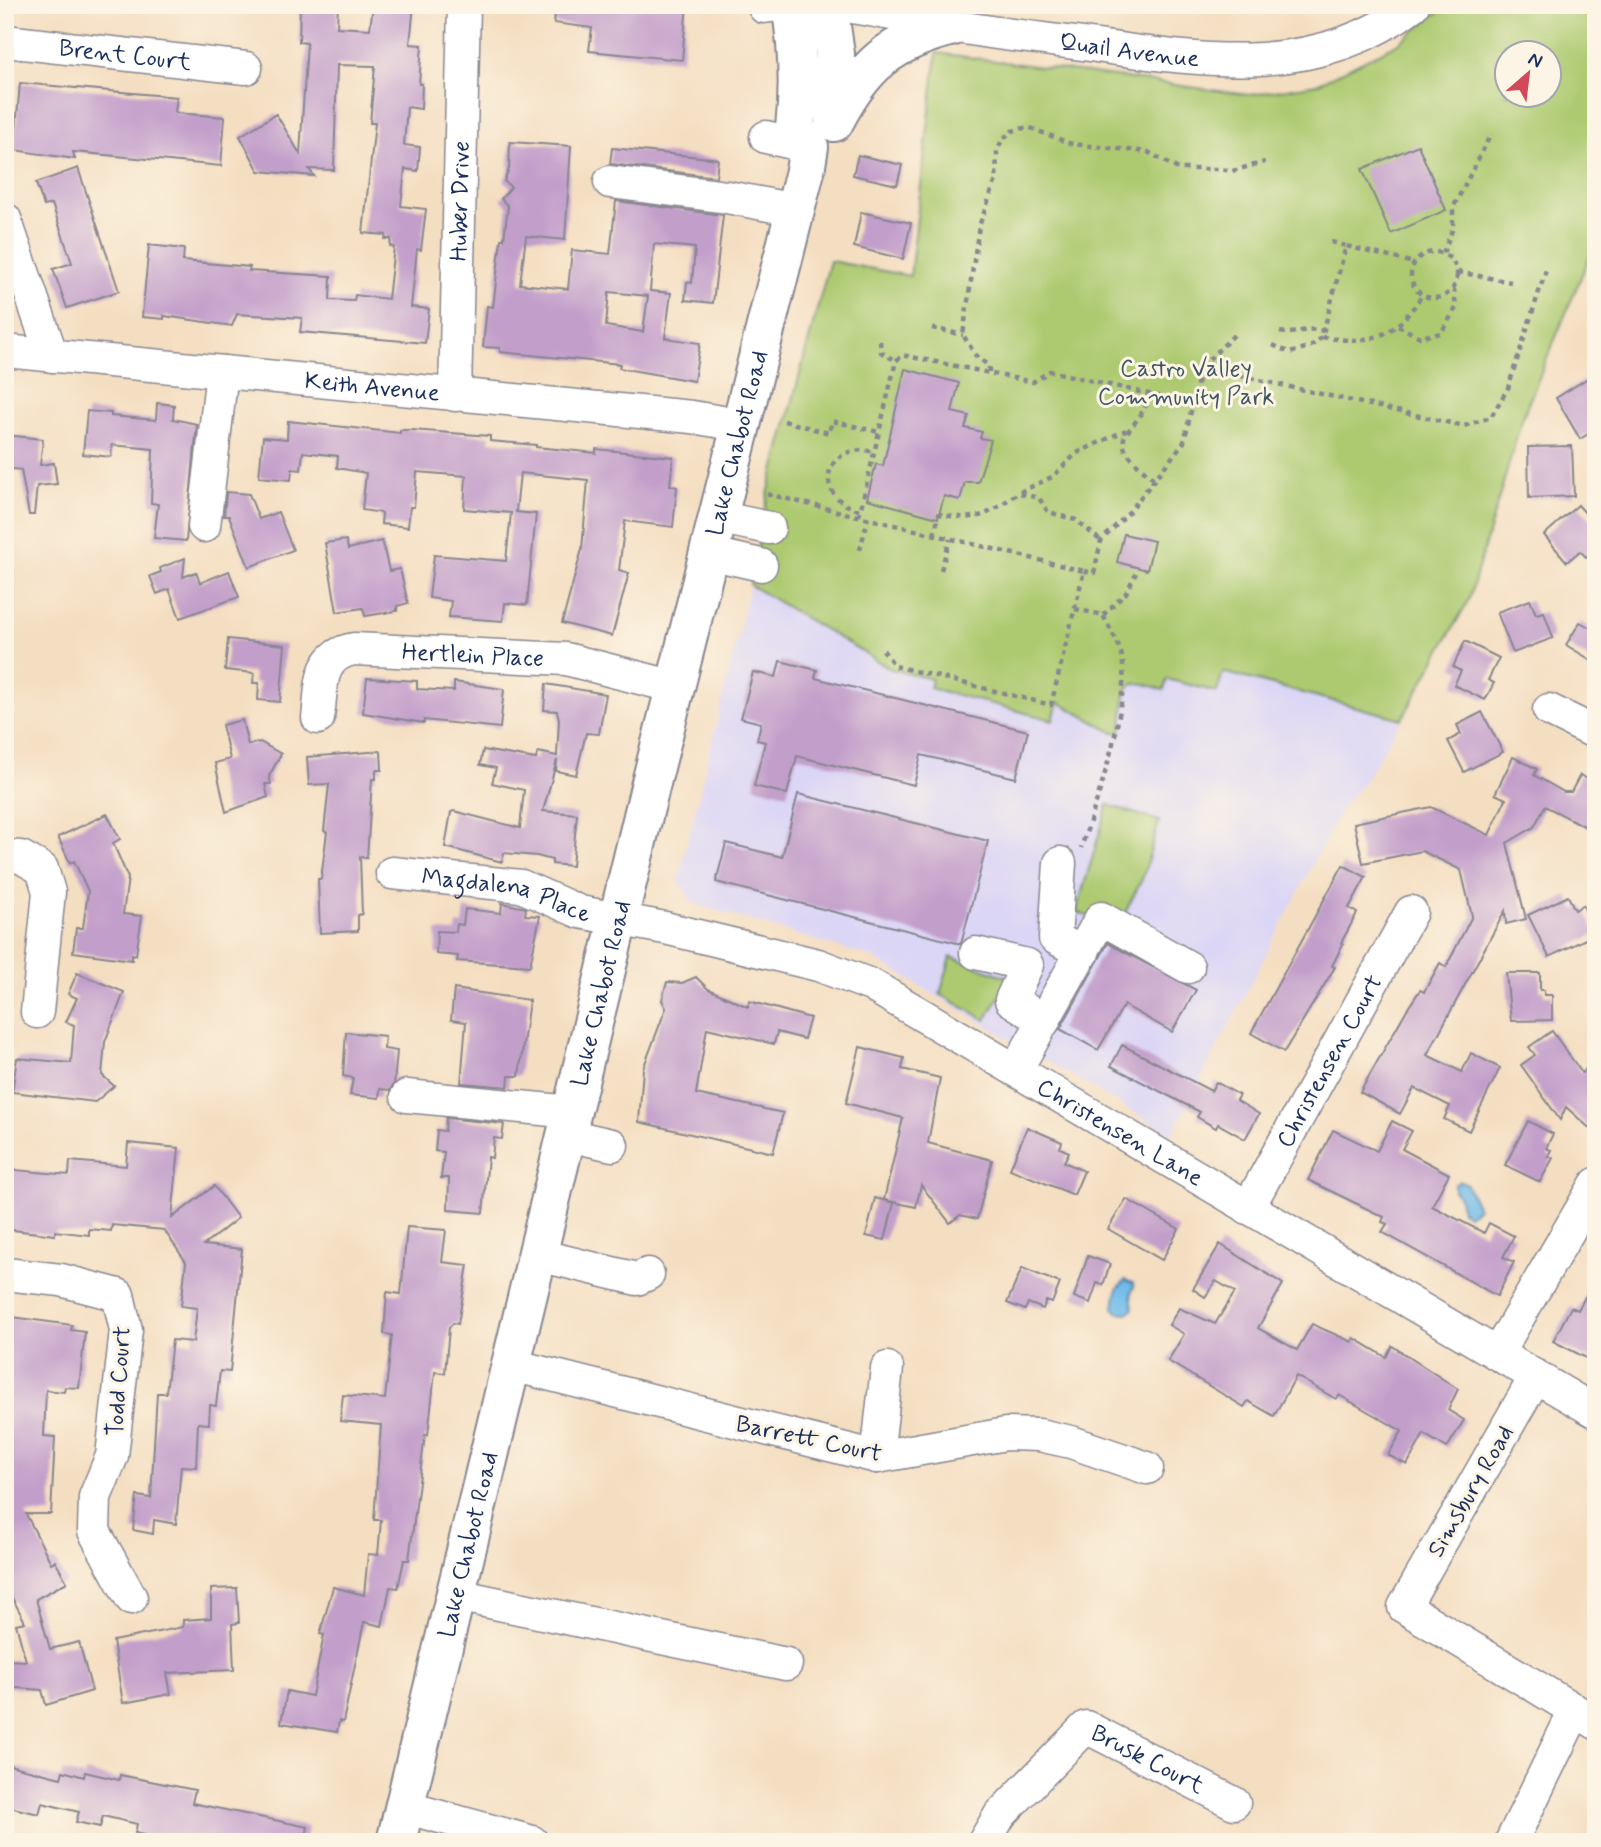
<svg xmlns="http://www.w3.org/2000/svg" width="1601" height="1847" viewBox="0 0 1601 1847" font-family="Mynerve,sans-serif">
<style>
.built{fill:#dcd6f6}
.green{fill:#adca71;stroke:#647c68;stroke-width:2;fill-rule:evenodd}
.water{fill:#6fbce9;stroke:#4576a4;stroke-width:2}
.building{fill:#c29fca;fill-rule:evenodd}
.lines{fill:none;stroke-linecap:round;stroke-linejoin:round}
.minor-casing{stroke:#888690;stroke-width:35}
.major-casing{stroke:#888690;stroke-width:42}
.path{stroke:#888690;stroke-width:4.5;stroke-dasharray:5 5;stroke-linecap:butt}
.minor{stroke:#fff;stroke-width:32}
.major{stroke:#fff;stroke-width:38}
.labels{text-anchor:middle;stroke-width:6;stroke-linejoin:round;paint-order:stroke}
.street-label{font-size:24px;fill:#1b2f5e;stroke:#fcf5e5}
.park-label{font-size:24px;fill:#405663;stroke:#fcf5e5}
</style>
<rect width="100%" height="100%" fill="#fcf5e5"/>
<filter id="ink" filterUnits="userSpaceOnUse"><feTurbulence type="fractalNoise" baseFrequency=".0143" numOctaves="2"/><feDisplacementMap in="SourceGraphic" scale="14" xChannelSelector="R" yChannelSelector="G"/><feConvolveMatrix kernelMatrix="1 2 1 2 8 2 1 2 1" color-interpolation-filters="sRGB"/></filter>
<filter id="wash" filterUnits="userSpaceOnUse"><feTurbulence type="fractalNoise" baseFrequency=".00686" numOctaves="4" result="noise"/><feDisplacementMap in="SourceGraphic" scale="28" xChannelSelector="R" yChannelSelector="G"/><feGaussianBlur stdDeviation="1.57" result="paint"/><feColorMatrix in="noise" values="0 0 0 0 0 0 0 0 0 0 0 0 0 0 0 0 0 1.4 0 .05"/><feComposite in="paint" operator="in"/></filter>
<g filter="url(#wash)">
<rect width="100%" height="100%" fill="#f4dec1"/>
<path class="built" d="M750,585l141,84 42,10 -2,9 122,32 5,-18 55,30 17,-47 7,-3 26,7 4,-10 49,13 6,-20 180,47 -40,66 -18,19 -172,331 -301,-178 -179,-54 -14,-22z"/>
<g class="green">
<path d="M1448,5h148v236l-73,175 -54,183 -67,120 -179,-47 -6,20 -50,-13 -3,11c-13,-4 -29,-13 -38,0l-5,43 -8,-1 -55,-30 -5,18 -123,-32 2,-9 -41,-10 -141,-84 19,-95 61,-229 80,15 27,-223 312,42 68,-11 80,-40zM1506,52h42v42h-42z"/>
<path d="M1108,805l51,16 -16,56 -22,44 -23,-1 -22,-8z"/>
<path d="M951,957l59,21 -24,42 -46,-26z"/>
</g>
<g class="water">
<path d="M1460,1181l6,2 12,25 -10,7 -7,-4 -1,-13 -6,-7v-6z"/>
<path d="M1125,1280l8,3 1,4 -3,6 2,16 -6,4 -10,-1 -3,-4 3,-19z"/>
</g>
<g id="blocks">
<g class="building">
<path d="M300,5h38l-1,22 33,2 3,-24h41l-4,39 12,1 -3,39h3l-1,25 -14,-2 -3,38 16,2 -2,24 -13,-2 -4,37 25,3 -5,41 -4,-1 -6,58 18,2 -4,34 -125,-11 2,-14 -65,-4 -5,12 -68,-10v3l-22,-2 7,-72 35,4 -1,12 67,6 -1,4 82,5 -1,24 24,1 1,-6 33,4 6,-52 -4,-1 1,-7h-6l1,-4 -23,-2 12,-110h-5l5,-57 -38,-1 -3,105 -25,-1 5,7 -55,-5 -19,-35 36,-22 24,40 7,-111 -8,-1z"/>
<path d="M556,5h131l-5,55 -93,-9 3,-23 -38,-5z"/>
<path d="M20,83l157,14 -2,16 50,4 -4,49 -148,-14 2,7 -61,-9z"/>
<path d="M510,142l61,4 -6,94 -39,-4 -6,48 48,5 4,-39 38,4 6,-53 107,14 -10,88 -28,-3 2,-18 5,1 3,-35 -41,-4 -4,47 21,2 -6,45 35,5 -6,38 -75,-13 1,-4 -120,-12v-4l-17,-1 4,-41 6,1 8,-68h3l4,-33 -7,-7 10,-12 -7,-6 5,-12zM609,292l39,4 -5,36 -37,-6z"/>
<path d="M1418,145l28,65 -55,24 -29,-65z"/>
<path d="M612,148l106,11 -2,18 -106,-13z"/>
<path d="M858,155l44,10 -5,20 -44,-10z"/>
<path d="M78,168l41,123 -52,17 -14,-39 19,-6 -20,-59 -8,2 -8,-23z"/>
<path d="M861,212l50,11 -8,36 -49,-12z"/>
<path d="M905,369l54,14 -7,29 17,4 -4,12 17,4 -2,6 11,2 -13,42h-13l-5,18 -16,-4 -6,22 -71,-19 9,-35 7,2z"/>
<path d="M1596,373v56l-16,10 -24,-41z"/>
<path d="M157,403l17,2 -1,14 24,5 -11,117 -32,-3 4,-34 -7,-1 2,-54 -41,-4 -1,12 -28,-3 4,-43 24,2v3l45,4z"/>
<path d="M288,421l112,12v-3h12l78,6v5l46,4v2l60,6v-4l77,8 -3,28 7,2 -4,40 -48,-6 -6,49 10,3 -17,63 -50,-13 20,-74 6,-69 -68,-7 -4,39 20,2 -9,91 -22,-2 -2,18 -54,-4 2,-16 -22,-3 5,-43 72,6 5,-48 -47,-4 2,-33 -49,-4 -3,35h-4l-2,20 -27,-3 1,-11 -20,-3 4,-37 -29,-5 1,-12 -35,-4 -2,18 -9,-1 -1,11 -32,-3 4,-40 24,2z"/>
<path d="M5,435l38,4 -3,26 14,-2 3,21 -20,2 -3,29h-5l-8,-45 -16,-2z"/>
<path d="M1572,446l2,50 -45,2 -1,-51z"/>
<path d="M226,492l23,2 10,25 19,-7 15,38 -44,17 -20,-51h-5z"/>
<path d="M1578,505l18,20v24l-10,8 -6,-6 -13,11 -23,-27z"/>
<path d="M1124,534l30,7 -7,29 -30,-8z"/>
<path d="M346,540l2,9 34,-8 7,30 11,-2 8,34 -11,3v5l-32,5 -2,-8 -26,4 -12,-69z"/>
<path d="M185,558l-2,19 13,-5 4,11 29,-12 10,26 -59,21 -11,-29 -12,5 -7,-18 11,-4 -1,-4z"/>
<path d="M1530,600l6,14 8,-2 9,26 -40,15 -16,-41z"/>
<path d="M1580,622l16,9v32l-30,-18z"/>
<path d="M228,639l57,6 -5,57 -22,-2 1,-17h-6l1,-10 -29,-3z"/>
<path d="M1465,641l34,17 -11,22 6,3 -9,17 -31,-15 7,-14 -8,-4z"/>
<path d="M780,661l37,9 -2,8 213,53 -12,47 -95,-23 -7,30 -117,-29 -10,38 -33,-8 11,-44 -8,-2 4,-17 -20,-5 12,-46 23,5z"/>
<path d="M367,678l50,3v8l37,2v-9l50,7 -4,39 -76,-8v3l-61,-10z"/>
<path d="M546,684l60,10 -7,40 -13,-1 -10,42 -20,-4 1,-11 -14,51 34,3 -5,52 -20,-2v-4l-15,-4 -33,-3 -2,9 -57,-15 6,-35 3,-1 66,17 4,-38 -32,-7 4,-15 -16,-3 3,-15 53,9 2,-7 19,4 2,-37 -2,-8 -13,-1z"/>
<path d="M1482,712l21,40 -39,20 -16,-31 13,-7 -4,-9z"/>
<path d="M242,720l6,25 12,-3 21,12 -12,22 2,8h-6l3,13 -42,15 -11,-49 15,-4 -8,-34z"/>
<path d="M381,751l1,19h-6v9h-4l-5,79 -7,-1 2,57 -4,1v16l-38,2 -2,-54h3l6,-47 -3,-1 5,-47 -20,1 -2,-28z"/>
<path d="M1513,757l24,12 -3,6 30,17h7l9,-17 16,8v49l-51,-26 -11,21 -27,16 19,76 -20,5 -1,-13 -78,144 35,17 9,-19 29,15 -31,63 -25,-12 6,-13 -36,-18 -14,26 -40,-22 46,-81 14,-21 4,2 16,-29 6,4 26,-51 -11,-46 -39,-19 -59,12 -9,-40 77,-16 58,28 17,-36 -11,-5z"/>
<path d="M798,794l190,47 -27,103 -245,-62 10,-39 56,14z"/>
<path d="M107,814l13,25 -7,4 15,35 -5,36 19,2 -6,39 -4,-1v6l-59,-8 3,-24h7l5,-37 -14,-30 -4,2 -12,-26z"/>
<path d="M1343,865l23,12 -17,31 8,5 -16,30 2,1 -11,22 3,1 -51,85 -33,-19z"/>
<path d="M1568,896l7,14 8,-5 13,29 -47,23 -21,-42z"/>
<path d="M502,903l24,5 -1,7 15,1 -10,50 -73,-5 1,-5 -22,-2 1,-23 19,1 1,-8 6,1 2,-16 36,4z"/>
<path d="M1108,943l88,47 -24,42 -48,-27 -26,45 -38,-21z"/>
<path d="M77,973l47,19 -19,50 -3,33 12,11 -19,16 -83,-10 5,-34 54,5 3,-38 -8,-3 11,-24 -9,-4z"/>
<path d="M1506,973h34v17h4v5h8v25l-41,1z"/>
<path d="M696,977l12,12 40,18 1,-6 61,17 -6,21 -27,-7 -3,12 -67,-16 -11,66 87,19 -10,40 -134,-31 4,-53 23,-61 -4,-8 5,-18 15,1z"/>
<path d="M454,989l75,11 -10,76h-10l-1,11 -47,-4 5,-61 -15,-2z"/>
<path d="M1552,1031l30,42 14,-15v76l-30,-27 -6,13 -39,-55 14,-10 -6,-8z"/>
<path d="M346,1032l39,4 -1,13 13,2 -3,33 -4,6 -10,-1 -1,9 -29,-3 3,-17 -10,-2z"/>
<path d="M1122,1045l89,46 5,-9 23,13 -3,5 23,14 -14,25 -27,-15 -2,4 -19,-11 3,-5 -89,-46z"/>
<path d="M860,1047l44,11 -2,11 38,9 -12,65 64,17 -15,59 -17,-4 -10,8 -29,-38 -5,22 -32,-7 19,-82 -57,-15z"/>
<path d="M446,1118l58,6 -2,15 -8,-1 -2,20 -4,-1 -5,56 -35,-3 1,-32h-8l3,-26 -9,-1 2,-21 8,1z"/>
<path d="M1392,1121l20,10 -10,18 47,25 -17,32 52,27 5,-10 25,13 -11,21 11,5 -17,34 -115,-64 5,-8 -5,-2 2,-5 -76,-37 25,-50 44,21z"/>
<path d="M1528,1121l25,13 -7,14 5,2 -3,6 5,2 -13,24 -35,-17z"/>
<path d="M1027,1127l35,15 -2,6 9,4 -5,10 20,9 -10,24 -64,-26z"/>
<path d="M128,1143l51,5 -7,70 42,-32 24,32 -34,27 38,4 -12,123 -10,-1 -4,35 -6,-1 -1,19 -11,-1 -2,44 -15,-1 -5,58 -22,-4 -1,14 -20,-4 4,-34 14,2 6,-105h9l6,-53 21,2 4,-34 -16,-2 5,-44 -22,-32 -52,-5 -1,6 -22,-2v6l-34,-4v4l-50,-6v-60l64,6 1,-14 56,5z"/>
<path d="M875,1198l19,5 -9,37 -19,-4z"/>
<path d="M1126,1199l53,30 -17,31 -54,-31z"/>
<path d="M407,1227l39,3 -4,32 26,3 -10,59 -5,-1 -4,5 -4,45 -10,-1 -7,63h-3l-16,125h-5l-6,28 -8,-1 -8,39 -18,-4 -21,100 -4,-1 -2,11 -56,-9 6,-32 25,5 12,-61 -4,-1 13,-47 31,8 4,-41 10,1 3,-35h-7l7,-95 -41,-4 3,-26 42,4 7,-64 -8,-1 3,-42 14,2z"/>
<path d="M1220,1244l63,40 -25,44 39,22 15,-26 40,18 2,-4 32,19 6,-11 66,43 -10,21 16,10 -17,28 -23,-14 -17,31 -19,-10 14,-24 -63,-36 -3,4 -40,-23 -22,40 -26,-15 -4,6 -76,-46 16,-27 -15,-9 10,-17 36,16 20,-32 -19,-11 -11,16 -12,-8z"/>
<path d="M1088,1256l22,8 -7,21 -6,-2 -7,20 -16,-6z"/>
<path d="M1022,1268l38,15 -8,20 -6,-2 -3,8 -15,-6 -3,7 -18,-7z"/>
<path d="M1596,1277v86l-43,-22 18,-34 7,3z"/>
<path d="M5,1316l67,9 -1,5 14,2 -6,56 -14,-1 -1,5 -18,-2 -2,46 11,1 -4,77h-25l25,49 4,-2 12,21 -31,17 14,50 29,-7 13,49 -46,14 -4,-15 -37,-3v-27l21,1 -10,-37 9,-2 -20,-38z"/>
<path d="M237,1588l2,35 -7,1 2,46 -67,3 4,21 -48,9 -10,-62 70,-14v-7l28,-2v-29z"/>
<path d="M5,1764l56,14 2,-7 21,6 1,-5 34,8 1,-5 75,15 -3,13 116,24 -3,15h-131l-39,-9 2,-9 -34,-8 -3,11 -24,-5 3,-10 -37,-9 -3,11 -34,-8z"/>
</g>
</g>
</g>
<g filter="url(#ink)">
<use href="#blocks" fill-opacity="0" stroke="#888690" stroke-width="2"/>
<g class="lines">
<defs>
<g id="minor">
<path id="s1" d="M837,5c39,5 77,14 115,21 46,8 92,13 138,19 111,16 227,35 323,-40"/>
<path d="M764,7l15,-2"/>
<path id="s2" d="M5,41l241,27"/>
<path d="M766,137l43,10"/>
<path d="M610,182l117,15 68,13"/>
<path d="M5,219l47,137"/>
<path id="s3" d="M5,351l687,66 48,8"/>
<path id="s4" d="M455,395l9,-390"/>
<path d="M717,517l52,11"/>
<path d="M204,526l18,-154"/>
<path d="M708,553l53,12"/>
<path d="M1549,710l47,23"/>
<path id="s5" d="M318,718c4,-29 -1,-63 36,-69l212,10 109,28"/>
<path d="M5,856l16,1 21,12 7,23 -12,120"/>
<path d="M1060,863l-5,75 28,15"/>
<path id="s6" d="M392,873l129,13 59,26 85,16 153,37 53,20 725,427"/>
<path d="M976,953l51,12 -16,35 33,21"/>
<path d="M1016,1070l85,-152 87,49"/>
<path d="M407,1096l165,16"/>
<path d="M567,1135l45,10"/>
<path id="s7" d="M1248,1208l163,-296"/>
<path d="M538,1255l99,24 11,-5"/>
<path d="M5,1274l56,6 57,15 8,35 -14,126 -17,41 -1,34 37,67"/>
<path d="M1497,1354l99,-170"/>
<path d="M512,1365l365,92 129,-23 33,1 32,7 76,26"/>
<path d="M1536,1376l-132,231 192,116"/>
<path d="M877,1457l10,-89"/>
<path d="M456,1595l330,69"/>
<path d="M404,1807l128,35"/>
<path id="s8" d="M984,1842l16,-27 86,-88 148,76"/>
<path d="M1511,1842l64,-131"/>
</g>
<g id="major">
<path d="M828,5l7,49 -1,62"/>
<path d="M834,122c29,-56 57,-81 119,-96"/>
<path id="s9" d="M396,1842l254,-1055 155,-616 4,-24 -14,-19c5,-42 3,-81 -4,-123"/>
</g>
</defs>
<use href="#minor" class="minor-casing"/>
<use href="#major" class="major-casing"/>
<g class="path">
<path d="M1331,242l15,4"/>
<circle cx="1434" cy="275" r="23"/>
<path d="M1443,253l10,-25v-20l38,-74"/>
<path d="M1458,272l53,10"/>
<path d="M1398,326l22,11 21,-4 15,-25 -2,-19"/>
<path d="M932,328l31,7"/>
<path d="M1280,332c17,4 25,-6 44,-1"/>
<path d="M1322,337c49,8 73,1 100,-42"/>
<path d="M880,341l1,11 15,9"/>
<path d="M1273,345l17,8 21,-7 11,-9 24,-91 68,17"/>
<path d="M1201,367l263,59 27,-9 17,-29 39,-121"/>
<path d="M989,372v-6l-13,-10 -13,-21 16,-109 17,-46 1,-29 5,-11 10,-9 16,-4 44,17 76,8 30,17h42l12,2 33,-9"/>
<path d="M1151,394c-18,49 -54,37 4,86"/>
<path d="M784,421l45,12 3,-12 47,11"/>
<path d="M1020,492l32,-15 25,-24 49,-23"/>
<path d="M767,494l317,77 -33,134 -156,-39 -15,-20"/>
<path d="M859,510c-50,-14 -33,-70 15,-58"/>
<path d="M859,516l37,-155 6,-6 131,27 17,-11 142,33"/>
<path d="M934,535l5,-21c42,8 46,2 79,-21l21,5 9,14 28,8 25,21"/>
<path d="M860,550l8,-32"/>
<path d="M941,570l9,-31"/>
<path d="M1084,571l10,2 7,-32 28,-29 55,-70 17,-75 33,-32"/>
<path d="M1075,609l28,6c5,11 13,23 17,34 15,44 -24,154 -39,199"/>
<path d="M1103,615l23,-22 10,-20"/>
</g>
<use href="#minor" class="minor"/>
<use href="#major" class="major"/>
</g>
</g>
<g class="labels">
<g class="street-label">
<text dy="8" stroke="none"><textPath href="#s1" startOffset="296">Quail Avenue</textPath></text>
<text dy="8" stroke="none"><textPath href="#s2" startOffset="121">Brent Court</textPath></text>
<text dy="8" stroke="none"><textPath href="#s4" startOffset="194">Huber Drive</textPath></text>
<text dy="8" stroke="none"><textPath href="#s3" startOffset="369">Keith Avenue</textPath></text>
<text dy="8" stroke="none"><textPath href="#s9" startOffset="1440">Lake Chabot Road</textPath></text>
<text dy="8" stroke="none"><textPath href="#s5" startOffset="205">Hertlein Place</textPath></text>
<text dy="8" stroke="none"><textPath href="#s6" startOffset="117">Magdalena Place</textPath></text>
<text dy="8" stroke="none"><textPath href="#s9" startOffset="873">Lake Chabot Road</textPath></text>
<text dy="8" stroke="none"><textPath href="#s7" startOffset="168">Christensen Court</textPath></text>
<text dy="8" stroke="none"><textPath href="#s6" startOffset="784">Christensen Lane</textPath></text>
<text transform="translate(118 1381) rotate(-86)" y="8">Todd Court</text>
<text transform="translate(809 1438) rotate(12)" y="8">Barrett Court</text>
<text transform="translate(1470 1491) rotate(-60)" y="8">Simsbury Road</text>
<text dy="8" stroke="none"><textPath href="#s9" startOffset="306">Lake Chabot Road</textPath></text>
<text dy="8" stroke="none"><textPath href="#s8" startOffset="224">Brusk Court</textPath></text>
</g>
<g class="park-label">
<text x="1186" y="376">Castro Valley<tspan x="1186" dy="28">Community Park</tspan></text>
</g>
</g>
<rect width="1601" height="1847" fill="none" stroke="#fcf5e5" stroke-width="28"/>
<g transform="translate(1528 74) rotate(28)"><circle r="33" fill="#fcf5e5" stroke="#a2a6af" stroke-width="2"/>
<path d="M0-5L12 26L0 18L-12 26Z" fill="#d1495b"/>
<text y="-10" font-size="19" font-weight="bold" text-anchor="middle" fill="#1b2f5e">N</text>
</g>
</svg>
